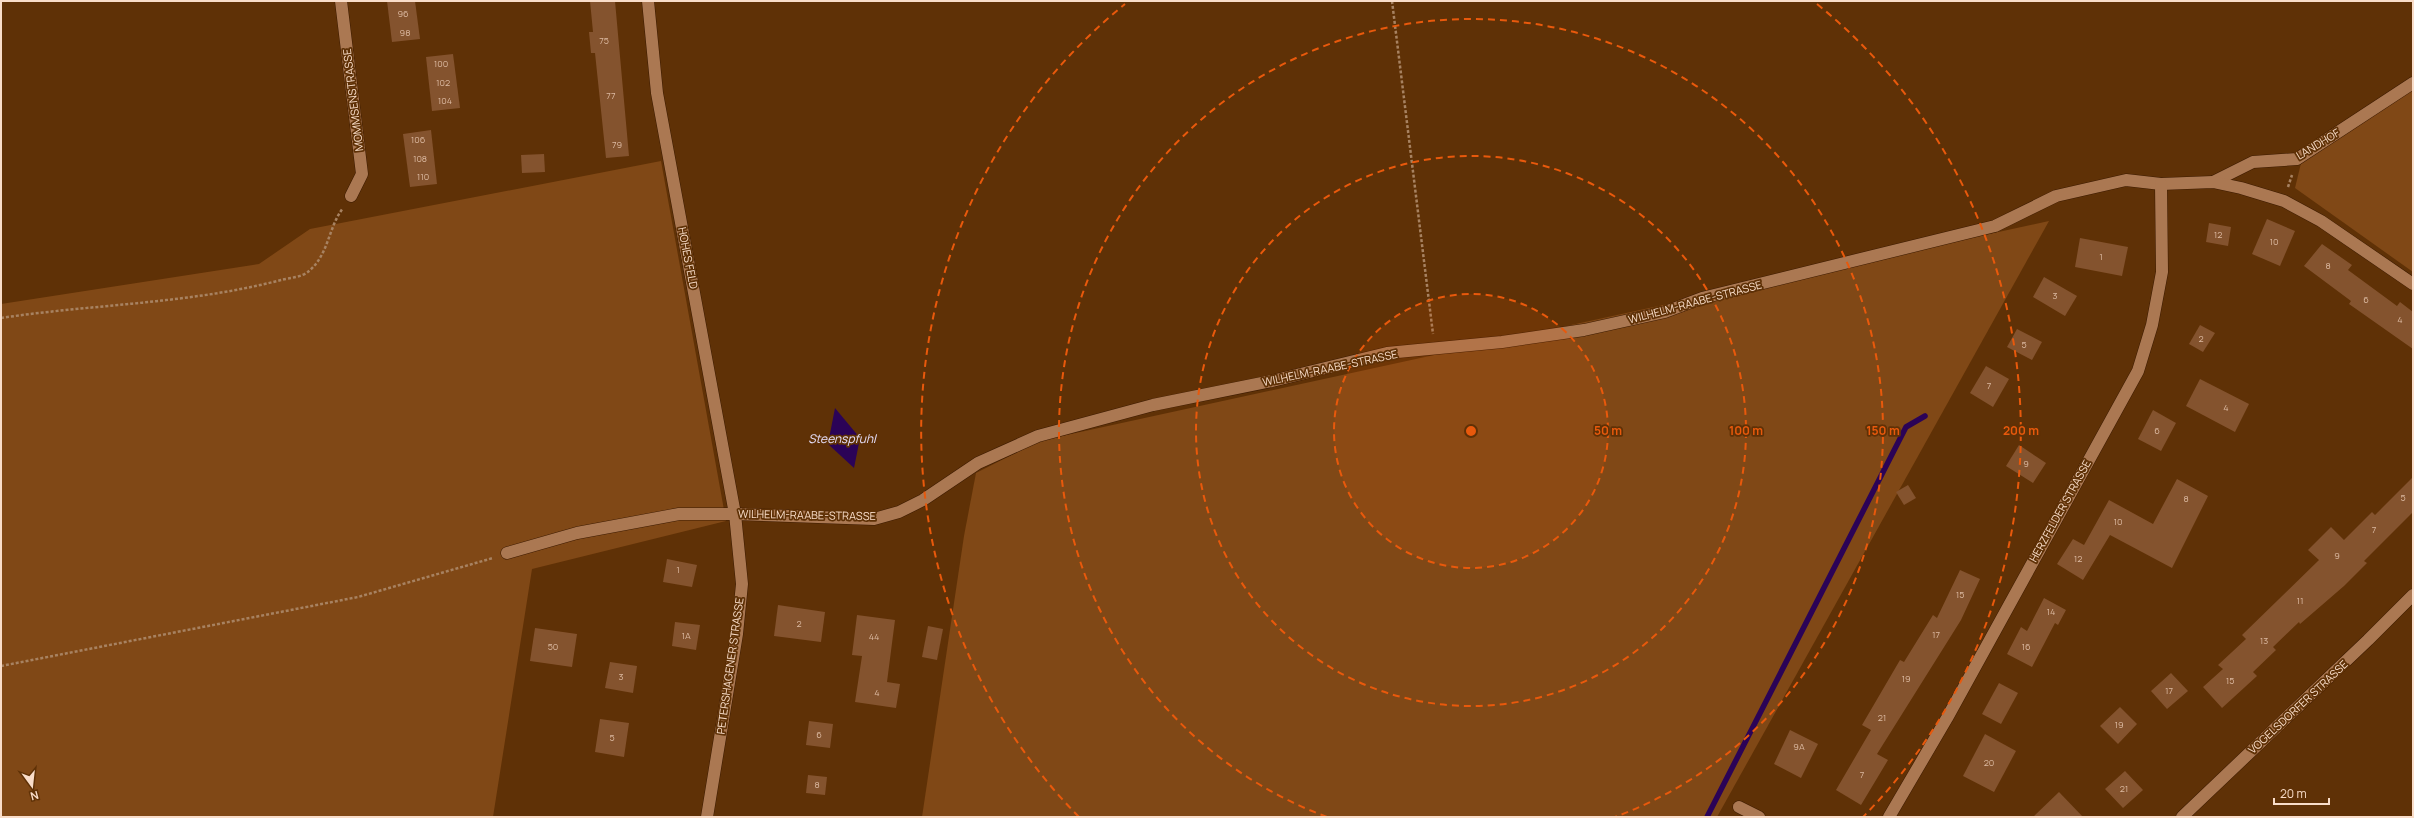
<svg xmlns="http://www.w3.org/2000/svg" width="2414" height="818" viewBox="0 0 2414 818" font-family="Manrope,sans-serif">
<style>
.green{fill:#804816}
.water{fill:#2b0357}
.lines{fill:none;stroke-linecap:round;stroke-linejoin:round}
.stream{stroke:#2b0357;stroke-width:5.5}
.building{fill:#84532e}
.minor-casing{stroke:#3d1b00;stroke-width:13}
.path{stroke:#a78261;stroke-width:2.5;stroke-dasharray:3 2;stroke-linecap:butt}
.minor{stroke:#ab7852;stroke-width:12}
.ring{fill:none;stroke:#e8590c;stroke-width:2;stroke-dasharray:7 5}
.labels{text-anchor:middle;stroke-width:3.5;stroke-linejoin:round;paint-order:stroke}
.number-label{font-size:9px;fill:#dcbaa2}
.street-label{font-size:11px;fill:#f9ddc9;stroke:#5f3106}
.water-label{font-size:12px;font-style:italic;fill:#e7e0fc;stroke:#5f3106}
.centre{fill:#e8590c;stroke:#5f3106;stroke-width:2}
.ring-label{font-size:12px;text-anchor:middle;font-weight:bold;fill:#e8590c;stroke:#5f3106;stroke-width:3.5;stroke-linejoin:round;paint-order:stroke}
</style>
<rect width="100%" height="100%" fill="#5f3106"/>
<g class="green">
<path d="M2413,89v183l-118,-84 7,-29z"/>
<path d="M661,161l65,360 -194,48 -39,248h-492v-513l258,-40 51,-35z"/>
<path d="M2049,221l-332,596h-795l42,-281 12,-63 63,-32z"/>
</g>
<path class="water" d="M835,408l25,30 -6,30 -26,-24z"/>
<g class="lines">
<path class="stream" d="M1707,817l199,-390 19,-11"/>
</g>
<g class="building">
<path d="M387,1h28l5,38 -28,3z"/>
<path d="M590,1h25l14,155 -23,2 -11,-105h-4l-2,-21h4z"/>
<path d="M453,54l7,54 -28,3 -6,-54z"/>
<path d="M431,130l6,54 -27,3 -7,-53z"/>
<path d="M544,154l1,18 -23,1 -1,-18z"/>
<path d="M2267,219l28,12 -15,35 -28,-12z"/>
<path d="M2209,223l22,4 -3,19 -22,-4z"/>
<path d="M2080,238l48,9 -6,29 -47,-9z"/>
<path d="M2322,244l30,21 -4,5 49,36 3,-4 13,10v37l-64,-45 2,-3 -47,-35z"/>
<path d="M2044,277l33,19 -12,20 -32,-19z"/>
<path d="M2200,325l15,8 -12,19 -14,-8z"/>
<path d="M2017,329l25,13 -10,18 -25,-13z"/>
<path d="M1986,366l23,13 -16,28 -23,-14z"/>
<path d="M2200,379l49,25 -14,28 -49,-26z"/>
<path d="M2153,410l23,13 -15,28 -23,-12z"/>
<path d="M2019,445l27,18 -13,20 -27,-17z"/>
<path d="M2413,477v35l-49,49 3,2 -23,23 -44,38 -1,-2 -26,25 3,3 -23,22 4,4 -35,32 -19,-21 20,-18 -5,-4 28,-26 -4,-4 77,-75 -11,-10 23,-23 13,13 28,-28 3,3z"/>
<path d="M2177,479l31,17 -36,72 -62,-33 -27,45 -26,-16 16,-25 11,6 25,-45 44,24z"/>
<path d="M1908,485l8,13 -12,7 -8,-13z"/>
<path d="M667,559l30,6 -5,22 -29,-5z"/>
<path d="M1960,570l20,9 -19,41 -84,134 11,6 -27,45 -25,-15 35,-60 -9,-5 38,-65 4,2 29,-47 4,3z"/>
<path d="M2044,598l22,12 -8,15 -3,-2 -23,44 -25,-13 14,-27 6,4z"/>
<path d="M778,605l47,7 -4,30 -47,-6z"/>
<path d="M857,615l38,5 -8,62 13,2 -4,24 -41,-6 7,-46 -10,-1z"/>
<path d="M675,622l25,3 -4,25 -24,-4z"/>
<path d="M928,626l15,3 -6,31 -15,-3z"/>
<path d="M535,628l42,6 -5,33 -42,-6z"/>
<path d="M610,662l27,4 -4,27 -28,-5z"/>
<path d="M2171,673l17,18 -21,18 -16,-18z"/>
<path d="M1999,683l19,10 -17,31 -19,-10z"/>
<path d="M2120,707l17,17 -19,20 -18,-18z"/>
<path d="M600,719l29,4 -5,34 -29,-5z"/>
<path d="M809,721l24,3 -3,24 -24,-3z"/>
<path d="M1790,730l28,14 -17,34 -27,-14z"/>
<path d="M1985,734l31,17 -22,41 -31,-16z"/>
<path d="M2125,771l18,19 -20,18 -18,-19z"/>
<path d="M808,775l19,2 -2,18 -19,-2z"/>
<path d="M2059,792l24,25h-50z"/>
</g>
<g class="lines">
<defs>
<g id="minor">
<path d="M341,1l21,173 -11,22"/>
<path d="M648,1l9,92 78,421 7,70 -5,50 -30,183"/>
<path d="M2213,182l40,-20 44,-3 116,-76"/>
<path d="M507,553l70,-20 102,-19h56l139,5 25,-7 24,-12 55,-37 60,-27 115,-31 119,-24 115,-28 115,-11 82,-12 81,-18 37,-14 293,-72 61,-30 70,-16 35,4 52,-2 28,6 43,13 37,20 92,63"/>
<path d="M1739,807l20,10"/>
<path d="M1889,817l58,-99 191,-347 14,-46 10,-53 -1,-88"/>
<path d="M2182,817l186,-177 45,-45"/>
</g>
</defs>
<use href="#minor" class="minor-casing"/>
<g class="path">
<path d="M1392,1l41,333"/>
<path d="M2288,187l4,-12"/>
<path d="M1,318c93,-14 188,-14 280,-38 8,-2 22,-3 28,-9 20,-17 19,-43 34,-63"/>
<path d="M1,666l357,-69 135,-39"/>
</g>
<use href="#minor" class="minor"/>
</g>
<circle cx="1471" cy="431" r="137" fill="#e8590c" fill-opacity=".12"/>
<g class="ring">
<circle cx="1471" cy="431" r="137"/>
<circle cx="1471" cy="431" r="275"/>
<path d="M1327 817A412 412 0 1 1 1615 817"/>
<path d="M1079 817A550 550 0 0 1 1125 4M1817 4A550 550 0 0 1 1863 817"/>
</g>
<g class="labels">
<g class="number-label">
<text x="403" y="17">96</text>
<text x="405" y="36">98</text>
<text x="604" y="44">75</text>
<text x="441" y="67">100</text>
<text x="443" y="86">102</text>
<text x="611" y="99">77</text>
<text x="445" y="104">104</text>
<text x="418" y="143">106</text>
<text x="617" y="148">79</text>
<text x="420" y="162">108</text>
<text x="423" y="180">110</text>
<text x="2218" y="238">12</text>
<text x="2274" y="245">10</text>
<text x="2101" y="260">1</text>
<text x="2328" y="269">8</text>
<text x="2055" y="299">3</text>
<text x="2366" y="303">6</text>
<text x="2400" y="323">4</text>
<text x="2201" y="342">2</text>
<text x="2024" y="348">5</text>
<text x="1989" y="389">7</text>
<text x="2226" y="411">4</text>
<text x="2157" y="434">6</text>
<text x="2026" y="467">9</text>
<text x="2403" y="501">5</text>
<text x="2186" y="502">8</text>
<text x="2118" y="525">10</text>
<text x="2374" y="533">7</text>
<text x="2337" y="559">9</text>
<text x="2078" y="562">12</text>
<text x="678" y="573">1</text>
<text x="1960" y="598">15</text>
<text x="2300" y="604">11</text>
<text x="2051" y="615">14</text>
<text x="799" y="627">2</text>
<text x="1936" y="638">17</text>
<text x="686" y="639">1A</text>
<text x="874" y="640">44</text>
<text x="2264" y="644">13</text>
<text x="553" y="650">50</text>
<text x="2026" y="650">16</text>
<text x="621" y="680">3</text>
<text x="1906" y="682">19</text>
<text x="2230" y="684">15</text>
<text x="2169" y="694">17</text>
<text x="877" y="696">4</text>
<text x="1882" y="721">21</text>
<text x="2119" y="728">19</text>
<text x="819" y="738">6</text>
<text x="612" y="741">5</text>
<text x="1799" y="750">9A</text>
<text x="1989" y="766">20</text>
<text x="1862" y="778">7</text>
<text x="817" y="788">8</text>
<text x="2124" y="792">21</text>
</g>
<g class="street-label">
<text transform="translate(353 100) rotate(-97)" y="4">MOMMSENSTRASSE</text>
<text transform="translate(2318 144) rotate(-31)" y="4">LANDHOF</text>
<text transform="translate(688 258) rotate(79)" y="4">HOHES FELD</text>
<text transform="translate(1695 302) rotate(-15)" y="4">WILHELM-RAABE-STRASSE</text>
<text transform="translate(1330 368) rotate(-12)" y="4">WILHELM-RAABE-STRASSE</text>
<text transform="translate(2060 511) rotate(-61)" y="4">HERZFELDER STRASSE</text>
<text transform="translate(807 515) rotate(1)" y="4">WILHELM-RAABE-STRASSE</text>
<text transform="translate(730 666) rotate(-82)" y="4">PETERSHAGENER STRASSE</text>
<text transform="translate(2298 707) rotate(-43)" y="4">VOGELSDORFER STRASSE</text>
</g>
<g class="water-label">
<text x="842" y="443">Steenspfuhl</text>
</g>
</g>
<circle cx="1471" cy="431" r="6" class="centre"/>
<g class="ring-label">
<text x="1608" y="435">50 m</text>
<text x="1746" y="435">100 m</text>
<text x="1883" y="435">150 m</text>
<text x="2021" y="435">200 m</text>
</g>
<rect width="2414" height="818" fill="none" stroke="#f9ddc9" stroke-width="4"/>
<g transform="translate(32 786) rotate(165)" stroke="#5f3106" stroke-width="3" paint-order="stroke">
<path d="M0-3L7 15L0 10L-7 15Z" fill="#f9ddc9"/>
<text y="-6" font-size="11" font-weight="bold" text-anchor="middle" fill="#f9ddc9">N</text>
</g>
<path d="M2274 798v6h55v-6" fill="none" stroke="#f9ddc9" stroke-width="2"/>
<text x="2280" y="798" font-size="12" fill="#f9ddc9" stroke="#5f3106" stroke-width="3" paint-order="stroke">20 m</text>
</svg>
